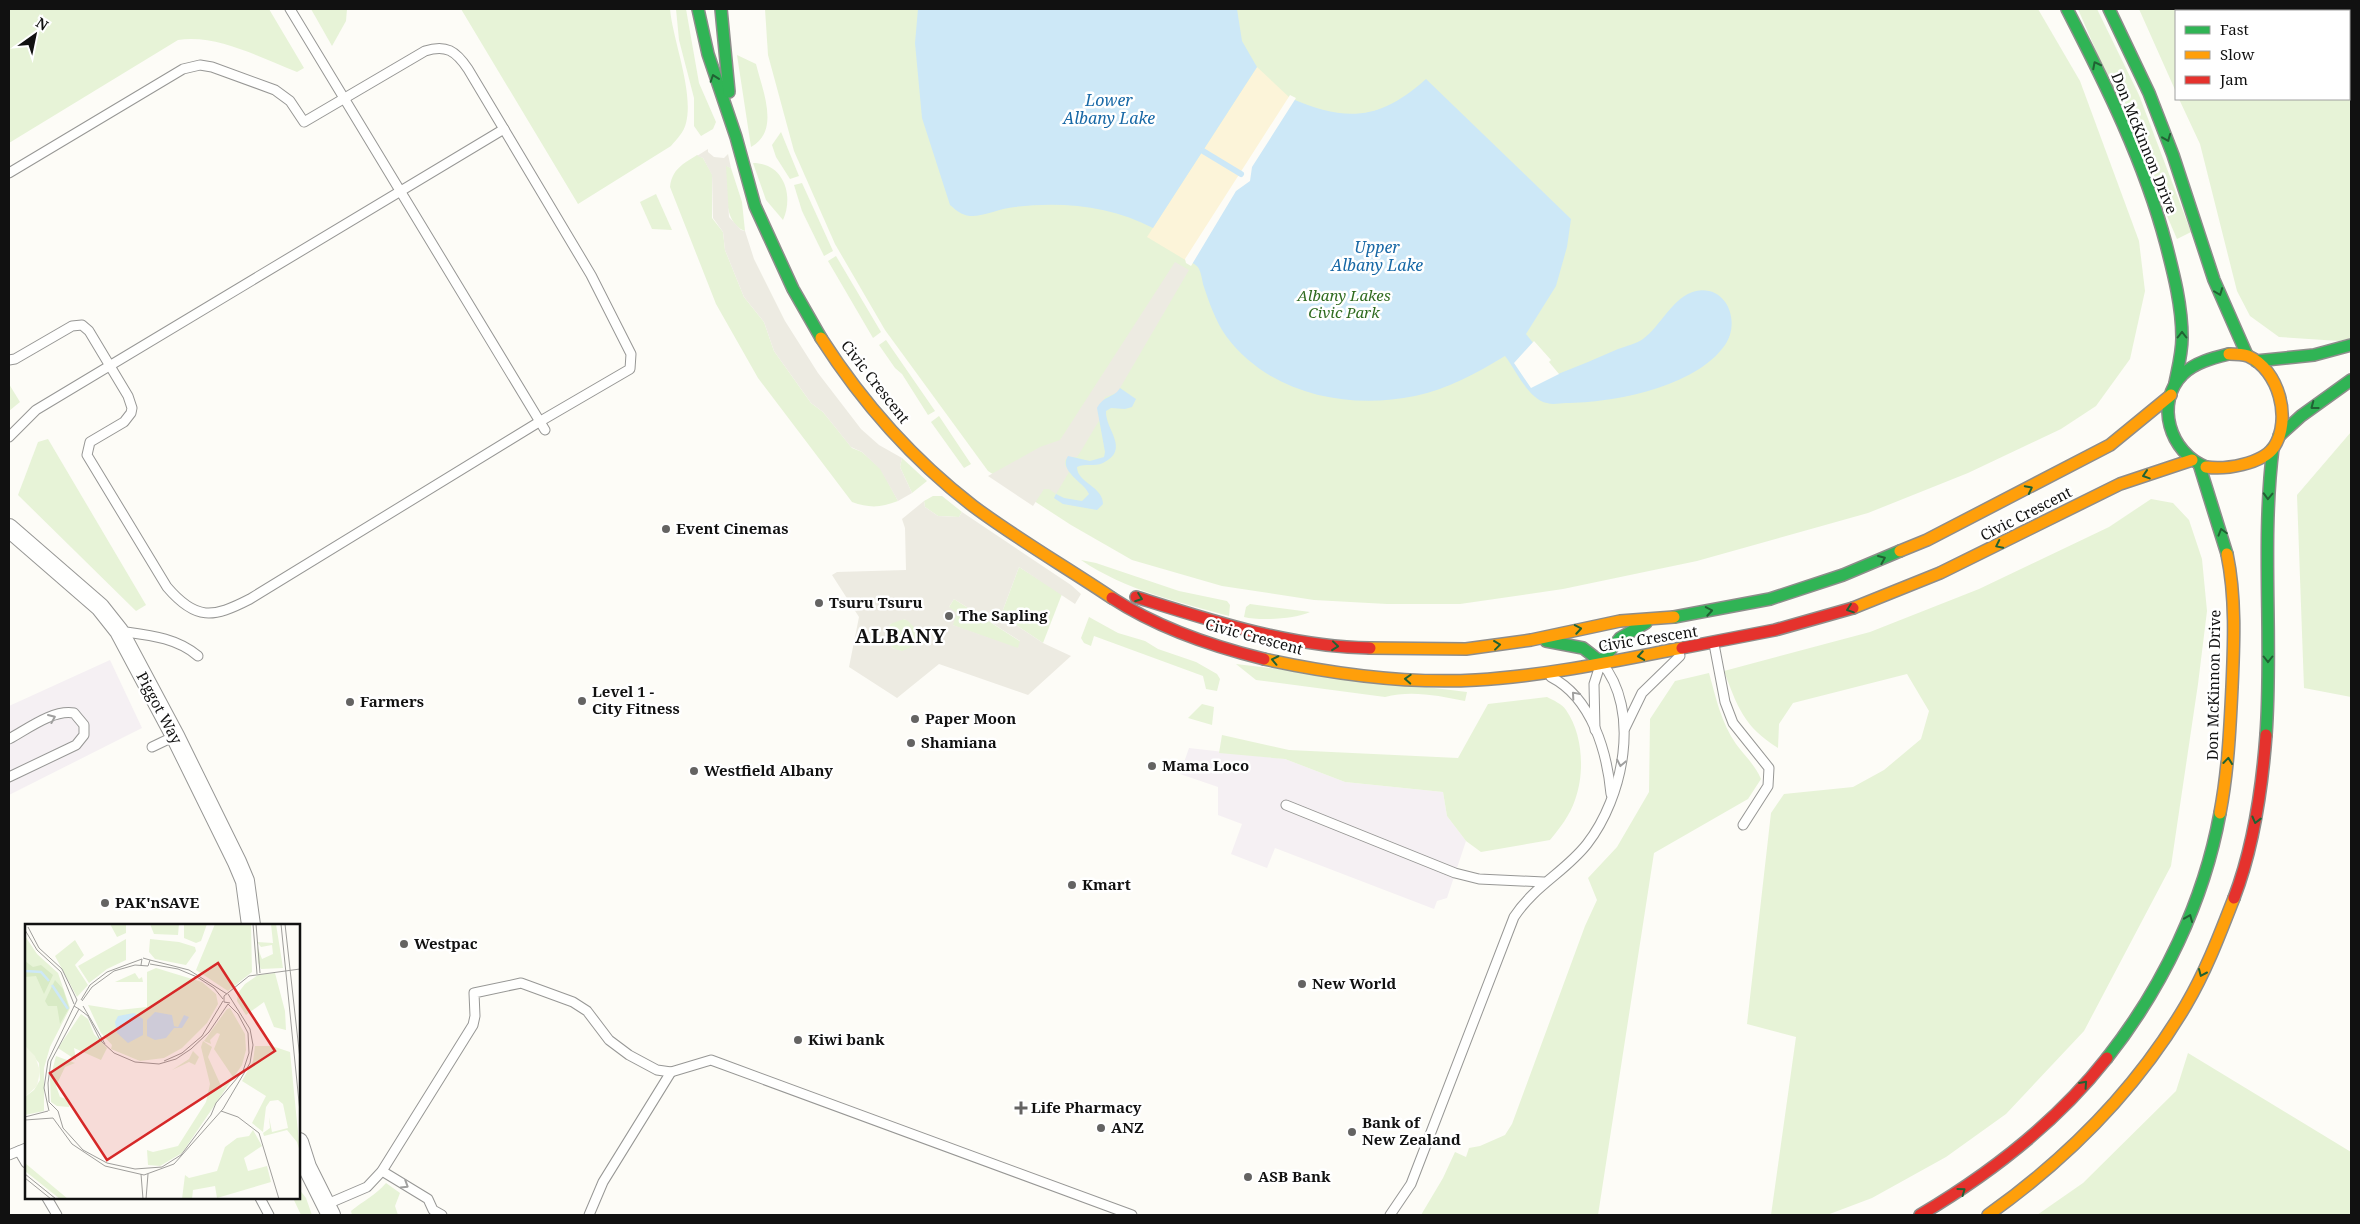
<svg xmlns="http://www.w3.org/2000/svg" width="2360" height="1224" viewBox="0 0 2360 1224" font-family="'Noto Serif',serif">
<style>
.industrial{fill:#f5f0f3}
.green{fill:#e7f3d7}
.sand{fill:#fcf4d9}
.plaza{fill:#edebe2;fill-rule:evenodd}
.water{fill:#cde8f7}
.pier{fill:#fdfcf7}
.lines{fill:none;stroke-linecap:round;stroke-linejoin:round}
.stream{stroke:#cde8f7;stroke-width:6}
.lane-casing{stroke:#979795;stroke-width:11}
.street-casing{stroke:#979795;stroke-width:20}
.fast-casing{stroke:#8e8d8b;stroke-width:14}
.slow-casing{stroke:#8e8d8b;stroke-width:14}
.jam-casing{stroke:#8e8d8b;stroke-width:14}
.lane{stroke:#fffffe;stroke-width:9}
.street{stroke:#fffffe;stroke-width:18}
.fast{stroke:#30b455;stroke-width:11}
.slow{stroke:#ff9f0a;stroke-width:11}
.jam{stroke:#e5322d;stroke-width:11}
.oneway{stroke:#206233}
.oneway2{stroke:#a0a09f}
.poi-dot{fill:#646362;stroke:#fff;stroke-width:2}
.labels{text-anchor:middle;stroke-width:5;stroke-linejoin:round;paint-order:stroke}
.street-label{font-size:15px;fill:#111;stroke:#fff}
.park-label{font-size:15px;font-style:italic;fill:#2f6b1f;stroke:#fff}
.poi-label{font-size:15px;font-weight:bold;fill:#111;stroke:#fff;text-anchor:start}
.water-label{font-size:16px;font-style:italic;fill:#1768a6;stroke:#fff}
.district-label{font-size:20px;font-weight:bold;letter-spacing:1px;fill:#111;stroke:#fff}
.inset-river{fill:none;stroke:#cde8f7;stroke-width:2.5}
.inset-road{fill:none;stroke:#9f9e9b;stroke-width:1}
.view{fill:#d62828;fill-opacity:0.15;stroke:#d62828;stroke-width:2.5}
.inset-edge{fill:none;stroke:#111;stroke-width:2.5}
</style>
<rect width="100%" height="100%" fill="#fdfcf7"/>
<g class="industrial">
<path d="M110,660l32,68 -133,67v-89z"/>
<path d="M1189,748l96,11 60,23 98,10 4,24 19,25 -19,57 -10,3 -3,8 -159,-61 -8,20 -36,-14 11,-30 -24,-9v-28l-38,-13z"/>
</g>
<g class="green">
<path d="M9,9h260l35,59 -7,4c-37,-14 -79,-38 -119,-32l-169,103z"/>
<path d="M311,9h36l-1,12 -14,25z"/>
<path d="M461,9h209c3,32 24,83 16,114 -2,9 -9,16 -15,23l-93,58z"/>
<path d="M676,9h10l13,74 17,39 -3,7 -12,7 -7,-10v-28l-15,-58z"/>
<path d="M765,9h1273l42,72 59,160 6,50 -15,68 -34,47 -35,23 -93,44 -100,40 -171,48 -134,28 -103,15h-73l-73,-4 -92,-14 -90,-26 -61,-35 -83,-54 -103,-141 -50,-86 -41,-93 -26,-96z"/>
<path d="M2078,9h19l42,86 52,137 -14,7z"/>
<path d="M2139,9h212v329l-12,3 -60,-4 -29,-21 -13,-25 -37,-147 -21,-45h170v-88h-173v81z"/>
<path d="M737,55l19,9c6,25 25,67 -5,83z"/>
<path d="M781,132l18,44 -9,3 -14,-22 -4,-12z"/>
<path d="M697,155l6,3 9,16v44l11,14 2,18 19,47 20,25 10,29 37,52 12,9 29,36 10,4 19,17 17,32c-18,7 -29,7 -46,1l-94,-124 -42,-74 -46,-117c2,-18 13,-23 27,-32z"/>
<path d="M753,163c31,0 41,33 30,57l-17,-20z"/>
<path d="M725,165l6,3 11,34 3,29c-23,-8 -18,-45 -20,-66z"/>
<path d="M802,183l31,68 -9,5 -22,-45 -8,-26z"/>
<path d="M656,194l16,36 -20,-1 -12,-27z"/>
<path d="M836,256l45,76 -8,6 -45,-77z"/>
<path d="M886,340l49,71 -7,4 -26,-41 -7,-6 -16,-23z"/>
<path d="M9,384l11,18 -11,9z"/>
<path d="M939,416l32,48 -7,4 -33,-46z"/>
<path d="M2351,432v265l-47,-9 -7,-193z"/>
<path d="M48,439l98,166 -10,6 -118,-116 20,-53z"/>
<path d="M902,458l25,23 -15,12 -12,-26z"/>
<path d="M933,496h9l20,16 -3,5 -21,-1 -13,-9 -1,-6z"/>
<path d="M2151,499l22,4 16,17 13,39 5,52 -9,73 -27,182 -87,165 -78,83 -60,43 -74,41 -45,17h-56l25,-178 -49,-13 24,-211 13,-19 69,-7 31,-17 37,-31 8,-28 -22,-37 -114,29 -14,21 -1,24c-34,-21 -41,-42 -54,-77l146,-39 109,-43 130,-62z"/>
<path d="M1081,560l15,3 83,28 48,10 3,4 -1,11c-51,-14 -104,-26 -148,-56z"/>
<path d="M1019,567l43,27 -19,49 -42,-28z"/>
<path d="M954,599l67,43 -3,7 -66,-24 -3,-18z"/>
<path d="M1250,604l60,8c-15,7 -50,9 -66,5l2,-10z"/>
<path d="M1089,617l29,16 27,8 13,8 38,13 21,12 3,5 -3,12 -11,-2 -3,-13 -109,-40 -3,10 -7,-3 -3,-5z"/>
<circle cx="902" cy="635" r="16"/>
<path d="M1236,664l231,28 -2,9c-26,-5 -53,-11 -80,-4l-129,-17z"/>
<path d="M1709,673c7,25 12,49 27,71 9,12 19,21 25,35l-13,20 -94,54 -56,362h-177l22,-37 12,-26 11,5 3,-9 11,-2 25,-11 7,-11 73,-198 12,-26 -9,-22 29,-31 32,-55 1,-73 25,-38z"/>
<path d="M1547,697c6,3 15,7 19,13 17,24 19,63 9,90 -5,15 -15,28 -25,40l-69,12 -15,-11 -19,-25 -4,-24 -98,-10 -60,-23 -66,-6 3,-18 67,15 169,8 30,-54z"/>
<path d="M1202,704l12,3 -2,18 -24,-7z"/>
<path d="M2188,1053l163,99v63h-314l46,-32 93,-92z"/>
<path d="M386,1183l14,10 -5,13 3,9h-46l-1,-4c12,-10 25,-16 35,-28z"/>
<path d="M299,1189l7,9 6,17h-11l-8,-17h6z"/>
</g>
<path class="sand" d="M1257,67l33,31 -103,163 -40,-24z"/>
<g class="plaza">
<path d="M708,149v3l6,5 10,1 4,-4 3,14 -5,-2 3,51 12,13 4,1 9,28 31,62 33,52 43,56 18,16 23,13 -2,9 12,26 -14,8 -18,-32 -18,-17 -11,-5 -28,-35 -12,-9 -37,-52 -10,-29 -20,-25 -19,-47 -2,-18 -10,-14 -1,-43 -9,-17 -6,-2z"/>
<path d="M1175,262l14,8 -69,118 -3,5 -12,4 -7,18 2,4 -19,32 -4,6h-9l-3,3v5l4,7 -13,22 -7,-5h-5l-11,17 -45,-30 52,-29 20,-7z"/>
<path d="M924,501l1,6 13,9 21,1 3,-5 109,73 10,9 -6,10 -56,-37 -18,48 42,28 28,13 -43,39 -89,-31 -42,34 -48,-31 10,-50 -27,-42 5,-3 69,-2 -1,-42 -3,-9zM954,599l66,42 -2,7 -65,-23 4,-12 -8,-6zM904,619l4,2 7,7 2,10 -5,9 -10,4 -10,-3 -6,-14 4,-10z"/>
</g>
<g class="water">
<path d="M918,9h319l5,32 15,26 -104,161c-41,-22 -92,-27 -138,-21 -14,1 -33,10 -45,9 -9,-1 -14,-6 -20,-11l-28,-87 -7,-75z"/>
<path d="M1426,79l145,140 -4,28 -11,39 -30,48 32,40c20,-8 40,-16 60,-25 8,-3 18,-5 25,-10 18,-13 30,-43 53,-48 31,-6 45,31 29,54 -29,42 -112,58 -159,58 -6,0 -13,2 -19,0 -19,-4 -31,-33 -42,-47 -28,17 -57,33 -90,40 -68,14 -146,-2 -189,-60 -11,-16 -17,-34 -23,-52 -1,-5 -2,-11 -4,-15 -1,-3 -5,-5 -8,-7l99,-164c56,24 89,23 136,-19z"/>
<path d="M1120,388l16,11 -4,8 -7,2 -14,-1 -5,3c-1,19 25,38 -3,52 -9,4 -18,0 -26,4 0,16 26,19 26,37l-6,6 -34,-6 -9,-6 2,-4 8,4 18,3 7,-7c-5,-12 -31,-23 -21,-38l22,5 14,-4 1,-5 -8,-44c7,-13 17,-10 23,-20z"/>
</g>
<g class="pier">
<path d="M1290,95l6,3 -44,69 -2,14 -14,10 -45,75 -5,-3 -1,-4z"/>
<path d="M1534,341l17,19 -2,2 10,12 -28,14 -17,-25z"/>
</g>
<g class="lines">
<path class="stream" d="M1203,151l38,23"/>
<defs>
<g id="lane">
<path d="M290,9l255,421"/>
<path d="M9,173l174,-104 17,-4 12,2 63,23 15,11 14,21 121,-71c21,-7 31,0 43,18l123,206 40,79 -1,15 -91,53 -289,177c-37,19 -54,22 -83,-12l-80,-132 3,-13 34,-20 7,-9 1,-5 -4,-12 -39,-65 -7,-6 -10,1 -57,33 -6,1"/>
<path d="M9,437l27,-27 468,-281"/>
<path d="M119,631c28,4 57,6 79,25"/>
<path d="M1714,644l11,58 8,21 36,45 -1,18 -25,39"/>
<path d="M1551,677c41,21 56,75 60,117"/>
<path d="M1625,728l17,-35 38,-37"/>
<path d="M9,739c17,-9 44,-30 65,-26l10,12v10l-8,10 -67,32"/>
<path d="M152,747l23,-11"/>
<path d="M1286,805l169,68 24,6 65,3"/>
<path d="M19,1151l7,12"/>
<path d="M9,1155l17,-7"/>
<path d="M382,1171l46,28 5,11 9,5"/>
<path d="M47,1198l10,17"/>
<path d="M260,1198l9,17"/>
<path d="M325,1205l42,-18 15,-16 91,-146 2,-9 -1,-23 47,-10 52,19 14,9 22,29 20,15 28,15 14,2 40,-12 421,155"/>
<path d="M589,1215l14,-33 68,-110"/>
<path d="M1390,1215l21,-31 103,-267c21,-32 51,-45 73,-73 36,-46 55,-134 14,-182l-7,22 1,46"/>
</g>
<g id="street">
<path d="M9,528l91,79 19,24 56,105 62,126 8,19 6,44"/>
<path d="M299,1142l8,25 24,48"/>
</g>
<g id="fast">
<path d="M698,9l10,45 28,83 19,69 38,83 28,49"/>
<path d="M721,9l8,83"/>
<path d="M2067,9c39,76 77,152 99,235 8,31 16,62 16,94 0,15 -4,30 -7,45"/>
<path d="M2109,9l40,84 24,62 41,125 33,75"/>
<path d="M2256,361l58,-6 37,-10"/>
<path d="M2279,436l22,-20 50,-36"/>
<path d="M2199,464l28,90"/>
<path d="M2206,467c-36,-14 -52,-64 -23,-93 13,-12 30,-16 46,-20"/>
<path d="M1674,617l96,-18 73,-24 57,-24"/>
<path d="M1546,641l37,7 18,14 19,-24 26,-15"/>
<path d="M2266,735c7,-96 -5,-191 7,-287"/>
<path d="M2107,1058c56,-71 97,-157 113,-245"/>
</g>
<g id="slow">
<path d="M821,338c41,64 91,121 152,168 44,33 93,61 139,92"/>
<path d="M2206,467c19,3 56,-3 68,-20 18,-28 5,-77 -26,-91 -6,-2 -13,-2 -19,-2"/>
<path d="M1900,551l27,-11 183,-95 61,-50"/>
<path d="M1853,608l87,-35 180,-89 72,-24"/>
<path d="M1370,648l96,1 65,-9 89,-19 54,-4"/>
<path d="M1264,659c69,15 141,25 212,21 69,-4 138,-19 206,-32"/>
<path d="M2220,813c8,-42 10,-84 12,-126 2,-44 4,-90 -5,-133"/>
<path d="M1988,1215c80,-57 148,-125 198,-210 20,-34 34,-71 48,-107"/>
</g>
<g id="jam">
<path d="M1136,597c76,24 154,50 234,51"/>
<path d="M1112,598c46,30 99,48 152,61"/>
<path d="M1682,648l93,-18 78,-22"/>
<path d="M2234,898c20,-52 28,-109 32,-163"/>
<path d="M1920,1215c71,-42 136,-92 187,-157"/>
</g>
</defs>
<use href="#lane" class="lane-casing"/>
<use href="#street" class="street-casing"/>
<use href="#fast" class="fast-casing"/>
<use href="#slow" class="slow-casing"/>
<use href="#jam" class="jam-casing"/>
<use href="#lane" class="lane"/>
<use href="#street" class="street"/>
<use href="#fast" class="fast"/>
<use href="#slow" class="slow"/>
<use href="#jam" class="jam"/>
</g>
<defs><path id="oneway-chevron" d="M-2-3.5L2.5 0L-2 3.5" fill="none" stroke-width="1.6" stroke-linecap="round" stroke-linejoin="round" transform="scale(1.25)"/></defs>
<g class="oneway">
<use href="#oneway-chevron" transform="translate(2096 65) rotate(-117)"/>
<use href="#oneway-chevron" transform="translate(714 78) rotate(-109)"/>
<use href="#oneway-chevron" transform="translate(2167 138) rotate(68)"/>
<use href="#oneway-chevron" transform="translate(2219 292) rotate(69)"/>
<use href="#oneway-chevron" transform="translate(2182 335) rotate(-90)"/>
<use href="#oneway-chevron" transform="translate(2314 406) rotate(143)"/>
<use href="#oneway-chevron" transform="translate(2146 475) rotate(162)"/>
<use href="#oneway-chevron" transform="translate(2029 489) rotate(-27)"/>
<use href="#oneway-chevron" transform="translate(2268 496) rotate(92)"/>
<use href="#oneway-chevron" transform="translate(2222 532) rotate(-106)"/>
<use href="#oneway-chevron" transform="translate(1999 545) rotate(154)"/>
<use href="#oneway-chevron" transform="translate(1882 559) rotate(-23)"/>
<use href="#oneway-chevron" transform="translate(1139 598) rotate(20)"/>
<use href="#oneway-chevron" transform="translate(1850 609) rotate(161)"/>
<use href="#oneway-chevron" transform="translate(1709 611) rotate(-10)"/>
<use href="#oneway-chevron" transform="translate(1578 629) rotate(-10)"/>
<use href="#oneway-chevron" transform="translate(1497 645) rotate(-7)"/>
<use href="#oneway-chevron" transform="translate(1335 646) rotate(6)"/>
<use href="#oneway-chevron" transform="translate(1641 656) rotate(171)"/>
<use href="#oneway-chevron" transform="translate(2268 659) rotate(90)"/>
<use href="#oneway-chevron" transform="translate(1275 660) rotate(-168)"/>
<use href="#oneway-chevron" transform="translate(1408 679) rotate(-177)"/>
<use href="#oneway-chevron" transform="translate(2228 761) rotate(-84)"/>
<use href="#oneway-chevron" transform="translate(2256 820) rotate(104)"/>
<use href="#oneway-chevron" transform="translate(2189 918) rotate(-68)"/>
<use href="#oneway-chevron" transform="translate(2202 973) rotate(114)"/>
<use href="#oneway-chevron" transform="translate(2084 1084) rotate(-48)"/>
<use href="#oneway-chevron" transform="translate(1962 1191) rotate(-36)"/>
</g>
<g class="oneway2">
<use href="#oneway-chevron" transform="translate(1575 695) rotate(-131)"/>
<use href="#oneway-chevron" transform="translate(52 718) rotate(-23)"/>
<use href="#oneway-chevron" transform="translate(1621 763) rotate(101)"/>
<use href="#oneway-chevron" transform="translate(405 1185) rotate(32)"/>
</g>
<g class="poi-dot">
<circle cx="666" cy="529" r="5"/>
<circle cx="819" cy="603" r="5"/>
<circle cx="949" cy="616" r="5"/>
<circle cx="582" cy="701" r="5"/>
<circle cx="350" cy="702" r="5"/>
<circle cx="915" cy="719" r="5"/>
<circle cx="911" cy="743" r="5"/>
<circle cx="1152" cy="766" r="5"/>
<circle cx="694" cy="771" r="5"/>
<circle cx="1072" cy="885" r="5"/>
<circle cx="105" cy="903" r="5"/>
<circle cx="404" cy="944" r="5"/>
<circle cx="1302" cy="984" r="5"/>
<circle cx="798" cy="1040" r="5"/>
<path d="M1018.5 1100.5h5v5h5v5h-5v5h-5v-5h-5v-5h5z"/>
<circle cx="1101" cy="1128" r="5"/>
<circle cx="1352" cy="1132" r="5"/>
<circle cx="1248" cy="1177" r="5"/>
</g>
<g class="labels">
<g class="street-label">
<text transform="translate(2144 143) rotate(68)" y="5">Don McKinnon Drive</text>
<text transform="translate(875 382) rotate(52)" y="5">Civic Crescent</text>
<text transform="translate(2026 514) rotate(-27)" y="5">Civic Crescent</text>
<text transform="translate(1254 637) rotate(15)" y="5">Civic Crescent</text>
<text transform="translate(1648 639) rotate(-9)" y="5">Civic Crescent</text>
<text transform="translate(2214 685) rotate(-89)" y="5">Don McKinnon Drive</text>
<text transform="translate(159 708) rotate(62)" y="5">Piggot Way</text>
</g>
<g class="park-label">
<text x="1344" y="301">Albany Lakes<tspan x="1344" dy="17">Civic Park</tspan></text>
</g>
<g class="poi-label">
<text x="676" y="534">Event Cinemas</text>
<text x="829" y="608">Tsuru Tsuru</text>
<text x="959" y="621">The Sapling</text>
<text x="592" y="697">Level 1 -<tspan x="592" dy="17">City Fitness</tspan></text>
<text x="360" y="707">Farmers</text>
<text x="925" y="724">Paper Moon</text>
<text x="921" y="748">Shamiana</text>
<text x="1162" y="771">Mama Loco</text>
<text x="704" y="776">Westfield Albany</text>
<text x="1082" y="890">Kmart</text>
<text x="115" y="908">PAK'nSAVE</text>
<text x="414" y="949">Westpac</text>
<text x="1312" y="989">New World</text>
<text x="808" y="1045">Kiwi bank</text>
<text x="1031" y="1113">Life Pharmacy</text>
<text x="1362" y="1128">Bank of<tspan x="1362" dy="17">New Zealand</tspan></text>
<text x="1111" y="1133">ANZ</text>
<text x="1258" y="1182">ASB Bank</text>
</g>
<g class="water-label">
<text x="1109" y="106">Lower<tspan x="1109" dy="18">Albany Lake</tspan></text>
<text x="1377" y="253">Upper<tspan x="1377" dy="18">Albany Lake</tspan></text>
</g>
<g class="district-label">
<text x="901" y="643">ALBANY</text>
</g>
</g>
<g transform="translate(25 924)">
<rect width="275" height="275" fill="#fdfcf7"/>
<path d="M85,0h16v9l-9,4zM125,0h29l-1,11 -24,-1zM159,0h23l-6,17 -5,2 -12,-5zM190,0h36l1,48 -24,19 -32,-21zM246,0h5l7,44 -22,1 -3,-6 -1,-17 5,13 11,-5 -1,-9 -11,2 -4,-5 16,1zM0,12l12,18 21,19 12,35 -20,39 -6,21v43l-19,4v-18l9,-7 6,-10 -1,-17 -14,-17zM101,15v21l-19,9 -18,14 -11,-17zM125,15l29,3 16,5 1,4 -10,14 -31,-6 -6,-7zM50,16l9,15 -9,10 13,20 -11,12 -22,-41zM131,44l46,14 14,12 2,10 -11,19 -25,25 -18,10 -24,3 -29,-12 1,-4 -11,-12 -13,-28 31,5 28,-3v-35zM110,49l4,6 3,-2 1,5h-28zM250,49l10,38 1,19 -12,-3 -10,-25 -18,13 -9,-14 1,-8 7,-9 13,-9zM205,84l15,26 1,16 -4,15 -60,88 -22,13 -12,-1 -1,-15 6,2 25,-6 28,-44 4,-18 -9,-37 2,-6 9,6 -4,10 14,31 11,-11 -19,-28 6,-15 -3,-1 -7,7 1,4 -7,-3 23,-32zM56,90l7,5 6,15 13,14 -6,12 -27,-12 2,12 -18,-12zM230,122h17l18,6 10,100 -3,-10 -10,-12 -23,6 -1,-3 7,-5 -1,-11 3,15 16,-4 -5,-24 -5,-4 -8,1 -4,6 -3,25 -11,-9 14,-27 -24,-15 11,-20zM168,127l6,6 -4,8 -6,-3 -17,8 17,-11zM31,132l19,7 -10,4 -9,19 4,11 10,3 -1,7 -12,-1 -6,-4 -1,-23zM228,206l9,16 -18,12 4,13 19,-5 4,16 -54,16 -2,-12 -22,4 -1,9h-10l3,-24 4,3 28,-7 8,-24 12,-9 12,-2zM0,239l43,36h-8l-35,-28z" fill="#e7f3d7"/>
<path d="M0,37l8,6 8,-2 12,10 -9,19 -8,-18 -11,1zM30,56l8,9 6,19 -9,16 -3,-18h-9l-3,-5z" fill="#d8eac5"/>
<path d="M0,122l10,10 5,15 -3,15 -12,11z" fill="#f0f6e1"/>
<path d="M130,88l17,3 2,11 4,1 6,-12 5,2 -7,11h-8l-8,10 -11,2 -8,-4v-16zM109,89l9,6v16l-15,8 -11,-10 -2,-11 3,-6z" fill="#cde8f7"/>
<path class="inset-river" d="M0,47l16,1 8,9M27,61l16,24"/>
<path class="inset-road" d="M228,0l4,50M231,0l4,49M256,0l19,188M260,0l15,135M3,3l11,21 23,21 15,31 -29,61 -4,27 5,23M0,6l12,20 24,22 13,32M125,36l39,10 38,24M125,40l28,5 19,8 17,11 9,11M56,76l9,-15 17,-13 35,-13 -1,6M57,77l10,-14 22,-16 21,-6 13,1 2,-6 -7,-2M205,79l-6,-1v-6l25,-20 51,-7M49,82l5,3 -28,52 -3,22 1,19 9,9 5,17 20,22 24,13 28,6 27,-2 19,-12 30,-40 5,-12 27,-32 6,-18 -1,-20 -10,-19 -10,-10M58,82l22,38M54,85l9,7 12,24 14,13 21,9 24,2 17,-5 15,-10 18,-17 19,-28M139,137l18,-8 20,-17 21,-35M196,187l17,6 21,16 20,66M0,193l23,-6M28,194l19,26 33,22 39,9 30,-11 49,-55 27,-46 3,-18 -3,-16 -22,-35M0,196l28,-2M0,250l31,25M116,250l2,25M0,254l26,21M121,275l2,-25"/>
<path class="view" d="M193,39l57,88 -168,109 -57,-87z"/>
<rect width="275" height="275" class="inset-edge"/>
</g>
<rect width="2360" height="1224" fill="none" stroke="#111111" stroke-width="20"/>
<rect x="2175" y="10" width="175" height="90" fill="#ffffff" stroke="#a0a0a0"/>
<rect x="2185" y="26" width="25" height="8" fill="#30b455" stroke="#a0a0a0"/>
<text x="2220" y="35" font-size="15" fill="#111111">Fast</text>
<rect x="2185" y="51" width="25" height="8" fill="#ff9f0a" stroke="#a0a0a0"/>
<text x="2220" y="60" font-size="15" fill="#111111">Slow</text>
<rect x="2185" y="76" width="25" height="8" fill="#e5322d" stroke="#a0a0a0"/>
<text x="2220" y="85" font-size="15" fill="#111111">Jam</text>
<g transform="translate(35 35) rotate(33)" stroke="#ffffff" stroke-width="4" paint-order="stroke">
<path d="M0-4L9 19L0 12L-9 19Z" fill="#111111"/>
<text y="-8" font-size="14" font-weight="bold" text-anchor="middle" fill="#111111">N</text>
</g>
</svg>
